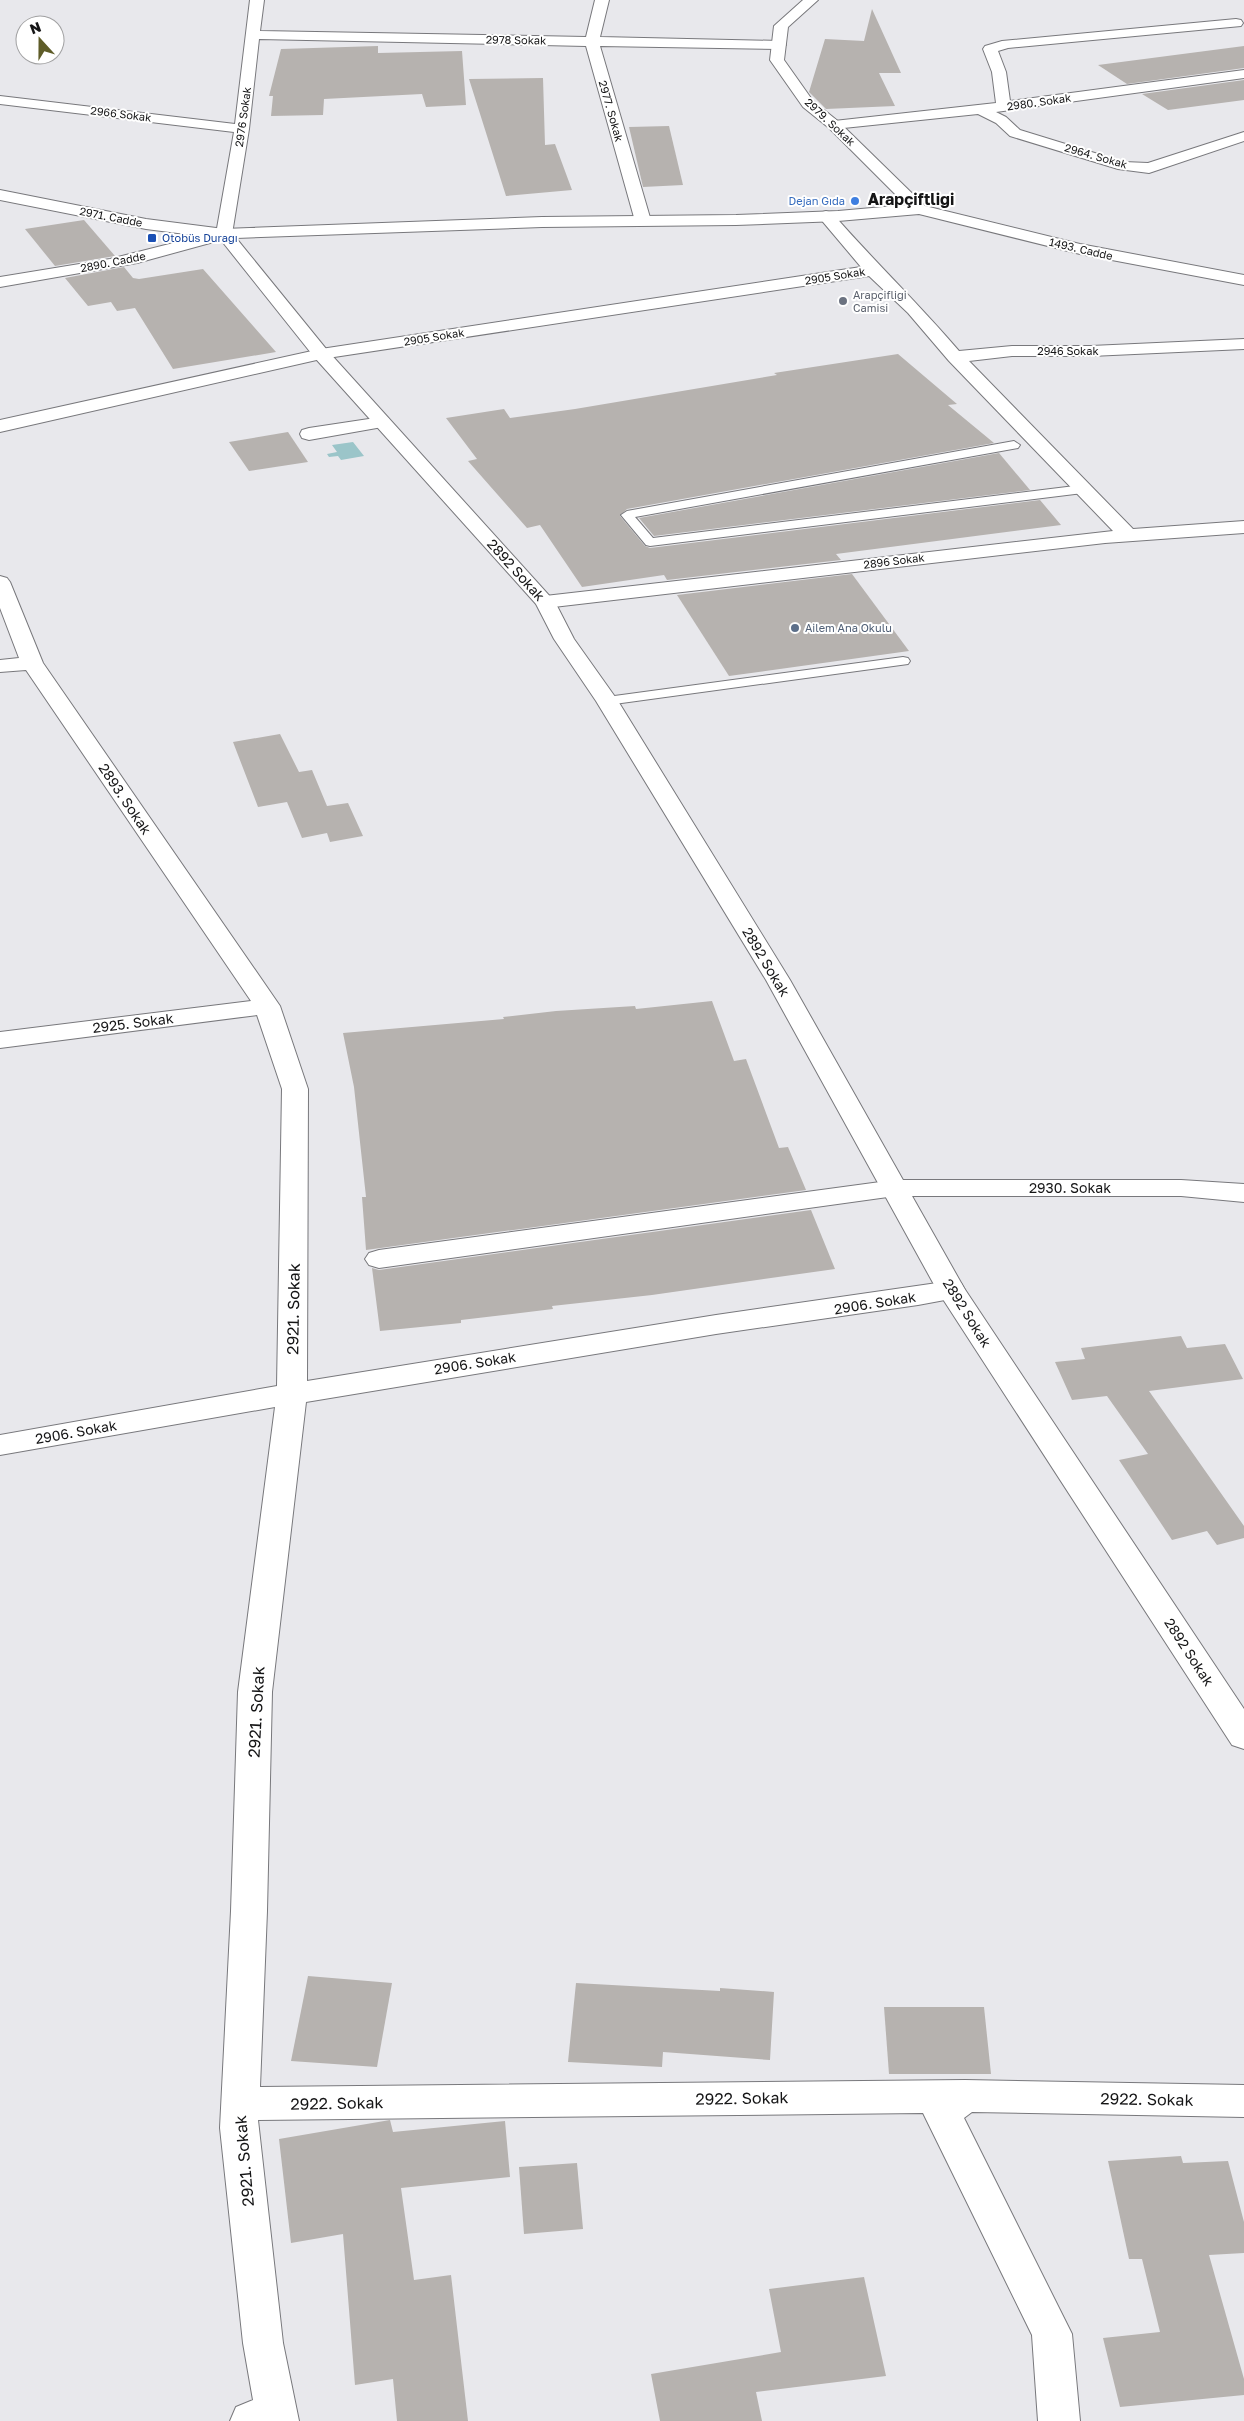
<svg xmlns="http://www.w3.org/2000/svg" width="1244" height="2421" viewBox="0 0 1244 2421" font-family="'Golos Text',sans-serif">
<style>
.water{fill:#9bc5c9}
.building{fill:#b6b2af}
.lines{fill:none;stroke-linecap:round;stroke-linejoin:round}
.service-casing{stroke:#78787c;stroke-width:2}
.pedestrian-casing{stroke:#78787c;stroke-width:2}
.minor-casing{stroke:#78787c;stroke-width:2}
.tertiary-casing{stroke:#78787c;stroke-width:2}
.service{fill:#fff;fill-rule:evenodd}
.pedestrian{fill:#fff;fill-rule:evenodd}
.minor{fill:#fff;fill-rule:evenodd}
.tertiary{fill:#fff;fill-rule:evenodd}
.shop-dot{fill:#3f7fe0;stroke:#fff;stroke-width:2}
.transit-dot{fill:#1a4fb4;stroke:#fff;stroke-width:2}
.worship-dot{fill:#6b7280;stroke:#fff;stroke-width:2}
.service-dot{fill:#5c6f8a;stroke:#fff;stroke-width:2}
.labels{text-anchor:middle;stroke-width:4;stroke-linejoin:round;paint-order:stroke}
.far-street-label{font-size:11px;fill:#151516;stroke:#fff}
.far-shop-label{font-size:11px;fill:#366cbe;stroke:#fff;text-anchor:end}
.far-transit-label{font-size:11px;fill:#164399;stroke:#fff;text-anchor:start}
.far-worship-label{font-size:11px;fill:#5b616d;stroke:#fff;text-anchor:start}
.far-service-label{font-size:11px;fill:#4e5e75;stroke:#fff;text-anchor:start}
.street-label{font-size:14px;fill:#151516;stroke:#fff}
.far-district-label{font-size:16px;font-weight:bold;fill:#151516;stroke:#fff}
.near-street-label{font-size:16px;fill:#151516;stroke:#fff}
</style>
<rect width="100%" height="100%" fill="#e8e8ec"/>
<path class="water" d="M353,442l11,14 -23,4 -3,-4 -9,1 -2,-3 10,-2 -5,-7z"/>
<g class="building">
<path d="M872,9l29,64h-22l16,33 -69,3 -17,-17 16,-53 39,2z"/>
<path d="M378,46v7l84,-2 4,54 -40,2 -4,-13 -98,5 -1,16 -52,1 2,-20h-4l12,-47z"/>
<path d="M1244,46v22l-117,16 -29,-19z"/>
<path d="M543,78l2,67 10,-1 17,46 -66,6 -37,-117z"/>
<path d="M1244,80v20l-76,10 -26,-16z"/>
<path d="M669,126l14,59 -40,2 -14,-60z"/>
<path d="M84,220l31,36 -60,10 -30,-37z"/>
<path d="M124,267l9,11 6,1 64,-10 73,83 -103,17 -38,-61 -18,3 -6,-9 -23,4 -23,-28z"/>
<path d="M898,354l59,50 -9,1 46,38 -367,66 -7,7 25,30 5,2 390,-48 21,25 -225,29 5,6 -174,20 -3,-5 -82,12 -42,-62 -13,3 -59,-67 9,-2 -31,-41 58,-9 6,9 65,-9 202,-34 -3,-2z"/>
<path d="M288,432l20,30 -59,9 -20,-29z"/>
<path d="M999,453l31,37 -376,46 -15,-18z"/>
<path d="M852,574l57,77 -180,25 -52,-81z"/>
<path d="M280,734l19,38 13,-2 15,36 21,-3 15,33 -33,6 -3,-9 -25,5 -15,-36 -29,5 -25,-65z"/>
<path d="M712,1001l22,60 12,-2 33,89 9,-1 18,43 -440,60 -4,-53h4l-12,-110 -11,-54 161,-14 -1,-2 53,-6 79,-5 1,3z"/>
<path d="M811,1210l24,59 -183,26 -100,11 1,3 -92,11v3l-81,8 -8,-63 7,2z"/>
<path d="M1181,1336l6,12 38,-4 18,35 -94,12 95,135v12l-27,7 -10,-14 -35,9 -53,-80 29,-6 -41,-58 -35,4 -17,-38 30,-3 -4,-11z"/>
<path d="M308,1976l84,7 -15,84 -86,-6z"/>
<path d="M576,1983l144,8v-3l54,4 -4,68 -107,-8 -1,15 -94,-5z"/>
<path d="M884,2007h100l7,67h-102z"/>
<path d="M390,2120l3,12 112,-11 5,56 -109,11 13,92 37,-5 17,146h-71l-4,-42 -38,6 -12,-151 -52,9 -12,-104z"/>
<path d="M1181,2156l2,7 45,-2 16,61v31l-35,2 35,124v16l-124,12 -17,-69 57,-6 -18,-73h-13l-21,-98z"/>
<path d="M577,2163l6,66 -59,5 -5,-67z"/>
<path d="M864,2277l22,99 -130,16 6,29h-102l-9,-47 130,-22 -12,-63z"/>
</g>
<g class="lines">
<defs>
<g id="service">
<path d="M1014,441l6,4 -2,3 -383,69 18,21 430,-53 6,4 -6,4 -433,53 -4,-1 -25,-30 6,-4z"/>
<path d="M903,657l5,1 2,3 -2,3 -301,41 -7,-4 7,-4z"/>
</g>
<path id="pedestrian" d="M382,417l6,1 3,4 -3,4 -79,14 -7,-2 -2,-4 2,-4 7,-2z"/>
<g id="minor">
<path d="M250,0h14l-4,31 326,6 9,-37h14l-9,37 179,4 7,4 -7,4 -179,-3 51,175 -2,3h-12l-2,-3 -49,-175 -327,-7 -10,90 -17,105 -2,3h-12l-2,-3 18,-102 -234,-28v-8l235,28z"/>
<path d="M1236,19l5,1 2,3 -2,3 -233,22 -10,3 8,21 4,29 234,-31v8l-248,34 10,5 14,13 104,32 24,1 96,-31v9l-95,32 -31,-4 -108,-33 -14,-13 -18,-9 -144,15 -7,-4 7,-4 162,-18 -4,-31 -9,-23 2,-3 17,-5z"/>
<path d="M826,211l6,2c41,47 86,90 127,138l53,-5h79l153,-7v10l-153,7h-79l-43,5 164,168 111,-8v12l-139,10 -560,65 -7,-2 -3,-4 3,-4 7,-2 568,-65 -164,-170 -41,-48 -39,-37 -548,83 -321,73v-12l321,-71 540,-82 -43,-51 2,-3z"/>
<path d="M0,576l7,2 3,4 33,81 237,343 28,83 -1,292 409,-66 235,-34 10,2 4,7 -4,7 -43,8 -202,29 -410,68 -34,290 -5,219 -7,176 705,-7 279,5v32l-272,-5 -8,6 108,216 8,87h-42l-6,-86 -109,-222 -665,7 25,223 16,78h-69l6,-14 17,-7 -10,-57 -23,-215 11,-217 7,-219 37,-285 -275,48v-20l277,-49 5,-297 -25,-74 -257,33v-16l251,-31 -225,-331 -26,2v-12l19,-2 -19,-50z"/>
<path d="M895,1180h286l63,4v18l-63,-6h-286l-516,72 -10,-3 -4,-6 4,-6 10,-3z"/>
</g>
<path id="tertiary" d="M803,0h15l-30,27 -4,33 29,41 26,21 86,84 155,38 164,31v10l-164,-31 -161,-40 -81,7 -102,4 -194,2 -306,11 91,112 228,252 19,37 44,62 172,279 174,308 280,421v40l-12,-4 -295,-455 -171,-310 -170,-279 -42,-62 -18,-35 -221,-246 -94,-118 -84,23 -137,24v-10l110,-18 91,-23 -55,-7 -146,-29v-10l146,29 78,10 318,-12 194,-2 102,-4 68,-6 -77,-77 -26,-21 -33,-47 4,-34z"/>
</defs>
<use href="#service" class="service-casing"/>
<use href="#pedestrian" class="pedestrian-casing"/>
<use href="#minor" class="minor-casing"/>
<use href="#tertiary" class="tertiary-casing"/>
<use href="#service" class="service"/>
<use href="#pedestrian" class="pedestrian"/>
<use href="#minor" class="minor"/>
<use href="#tertiary" class="tertiary"/>
</g>
<circle class="shop-dot" cx="855" cy="201" r="5"/>
<rect class="transit-dot" x="147" y="233" width="10" height="10" rx="2.5"/>
<circle class="worship-dot" cx="843" cy="301" r="5"/>
<circle class="service-dot" cx="795" cy="628" r="5"/>
<g class="labels">
<g class="far-street-label">
<text transform="translate(516 40) rotate(1)" y="4">2978 Sokak</text>
<text transform="translate(1039 102) rotate(-8)" y="4">2980. Sokak</text>
<text transform="translate(611 111) rotate(74)" y="4">2977. Sokak</text>
<text transform="translate(121 114) rotate(7)" y="4">2966 Sokak</text>
<text transform="translate(243 117) rotate(-82)" y="4">2976 Sokak</text>
<text transform="translate(830 122) rotate(43)" y="4">2979. Sokak</text>
<text transform="translate(1096 156) rotate(16)" y="4">2964. Sokak</text>
<text transform="translate(111 217) rotate(11)" y="4">2971. Cadde</text>
<text transform="translate(1081 249) rotate(13)" y="4">1493. Cadde</text>
<text transform="translate(113 262) rotate(-11)" y="4">2890. Cadde</text>
<text transform="translate(835 276) rotate(-9)" y="4">2905 Sokak</text>
<text transform="translate(434 337) rotate(-9)" y="4">2905 Sokak</text>
<text x="1068" y="355">2946 Sokak</text>
<text transform="translate(894 561) rotate(-7)" y="4">2896 Sokak</text>
</g>
<g class="far-shop-label">
<text x="845" y="205">Dejan Gıda</text>
</g>
<g class="far-transit-label">
<text x="162" y="242">Otobüs Durağı</text>
</g>
<g class="far-worship-label">
<text x="853" y="299">Arapçifliği<tspan x="853" dy="13">Camisi</tspan></text>
</g>
<g class="far-service-label">
<text x="805" y="632">Ailem Ana Okulu</text>
</g>
<g class="street-label">
<text transform="translate(516 570) rotate(48)" y="5">2892 Sokak</text>
<text transform="translate(125 799) rotate(56)" y="5">2893. Sokak</text>
<text transform="translate(766 962) rotate(59)" y="5">2892 Sokak</text>
<text transform="translate(133 1023) rotate(-7)" y="5">2925. Sokak</text>
<text x="1070" y="1193">2930. Sokak</text>
<text transform="translate(875 1303) rotate(-9)" y="5">2906. Sokak</text>
<text transform="translate(967 1313) rotate(58)" y="5">2892 Sokak</text>
<text transform="translate(475 1363) rotate(-9)" y="5">2906. Sokak</text>
<text transform="translate(76 1432) rotate(-10)" y="5">2906. Sokak</text>
<text transform="translate(1189 1652) rotate(57)" y="5">2892 Sokak</text>
</g>
<g class="far-district-label">
<text x="911" y="205">Arapçiftliği</text>
</g>
<g class="near-street-label">
<text transform="translate(293 1309) rotate(-89)" y="6">2921. Sokak</text>
<text transform="translate(256 1712) rotate(-87)" y="6">2921. Sokak</text>
<text transform="translate(742 2098) rotate(-1)" y="6">2922. Sokak</text>
<text transform="translate(1147 2099) rotate(1)" y="6">2922. Sokak</text>
<text transform="translate(337 2103) rotate(-1)" y="6">2922. Sokak</text>
<text transform="translate(244 2161) rotate(-95)" y="6">2921. Sokak</text>
</g>
</g>
<g transform="translate(40 40) rotate(339)"><circle r="24" fill="#ffffff" stroke="#a1a1a2"/>
<path d="M0-4L9 19L0 12L-9 19Z" fill="#5e5c28"/>
<text y="-8" font-size="14" font-weight="bold" text-anchor="middle" fill="#151516">N</text>
</g>
</svg>
